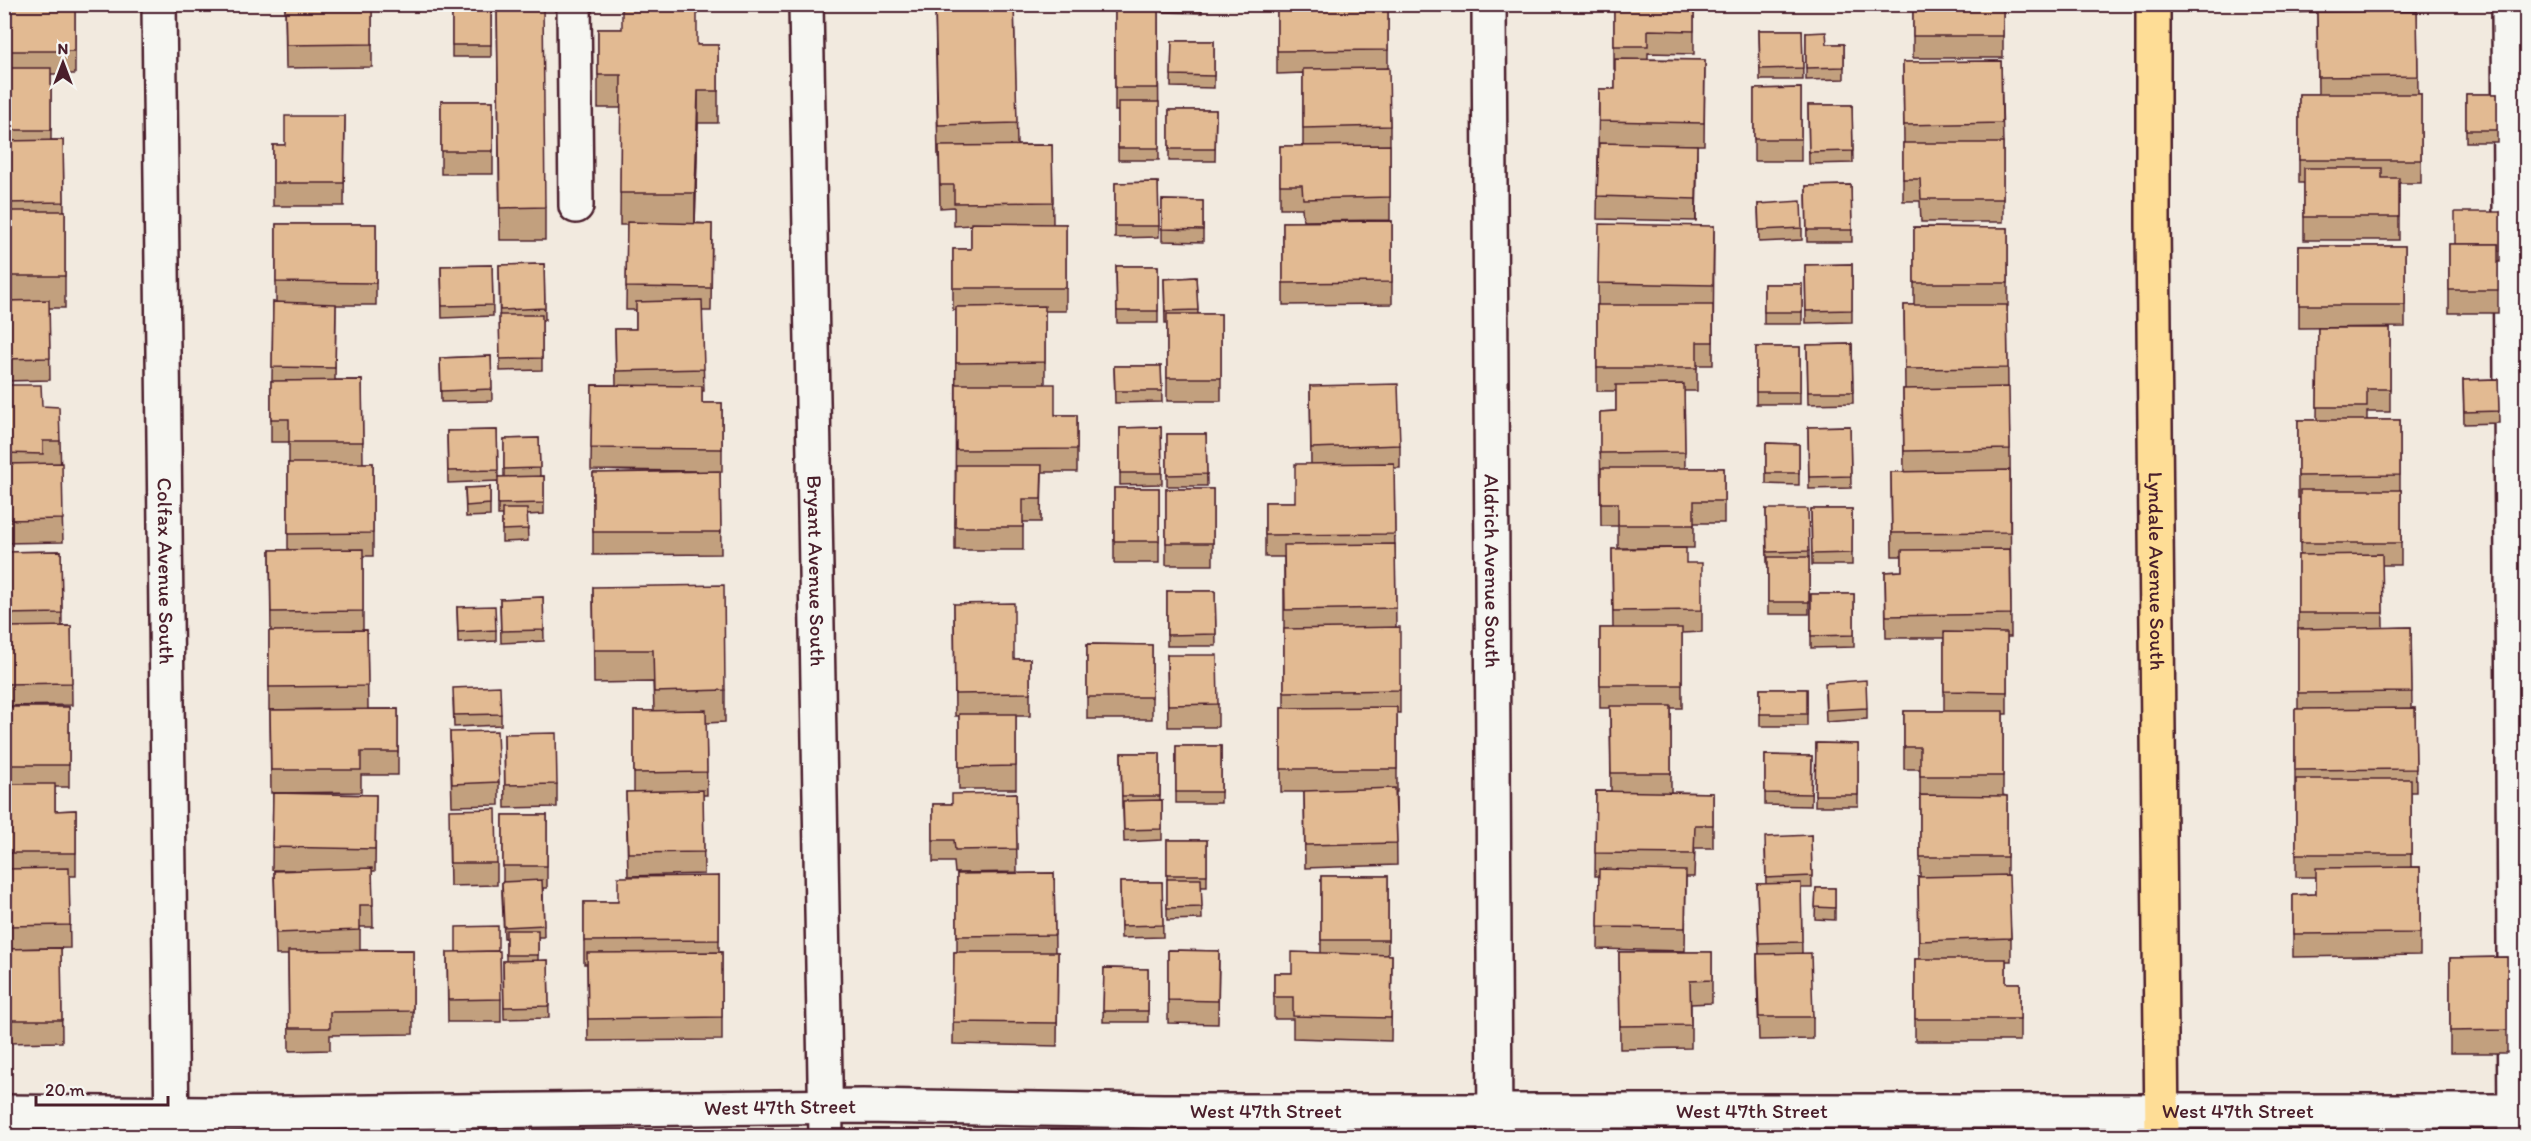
<svg xmlns="http://www.w3.org/2000/svg" width="2531" height="1141" viewBox="0 0 2531 1141" font-family="Itim,sans-serif">
<style>
.lines{fill:none;stroke-linecap:round;stroke-linejoin:round}
.minor-casing{stroke:#4a1f2b;stroke-width:38}
.major-casing{stroke:#4a1f2b;stroke-width:38}
.minor{stroke:#f6f6f2;stroke-width:33}
.major{stroke:#fedd96;stroke-width:33}
.wall{fill:#c2a07e;stroke:#4a1f2b;stroke-width:1.5}
.shaded-wall{fill:#9e8266;stroke:#4a1f2b;stroke-width:1.5}
.building{fill:#e2ba92;stroke:#4a1f2b;stroke-width:1.5}
.labels{text-anchor:middle;stroke-width:4.5;stroke-linejoin:round;paint-order:stroke}
.street-label{font-size:21px;fill:#4a1f2b;stroke:#f6f6f2}
</style>
<rect width="100%" height="100%" fill="#f2eadf"/>
<filter id="ink" filterUnits="userSpaceOnUse"><feTurbulence type="fractalNoise" baseFrequency=".0167" numOctaves="2"/><feDisplacementMap in="SourceGraphic" scale="12" xChannelSelector="R" yChannelSelector="G"/><feConvolveMatrix kernelMatrix="1 2 1 2 8 2 1 2 1" color-interpolation-filters="sRGB"/></filter>
<g filter="url(#ink)">
<g class="lines">
<defs>
<g id="minor">
<path id="s1" d="M159,4l13,1132"/>
<path d="M574,4l2,202"/>
<path id="s2" d="M806,4l20,1132"/>
<path id="s3" d="M1489,4l6,1132"/>
<path d="M2509,4l6,1132"/>
<path id="s4" d="M4,1112l203,2 656,-8 300,5h1363"/>
</g>
<g id="major">
<path id="s5" d="M2153,4v220l9,912"/>
</g>
</defs>
<use href="#minor" class="minor-casing"/>
<use href="#major" class="major-casing"/>
<use href="#minor" class="minor"/>
<use href="#major" class="major"/>
</g>
<g class="wall">
<path d="M4,4h71v70h-24v66h12l1,71h1v97h-16l1,72 -46,1z"/>
<path d="M285,4h87v63l-86,1z"/>
<rect x="452" y="4" width="39" height="53"/>
<path d="M497,4l48,203v33h-45z"/>
<path d="M935,4h79l3,141h35l1,79h13v87h-21v73l10,31h22v57h-35l-1,50h-18v28h-68l1,-240h-3v-61h18v-24l-17,1v-19l-14,1 -1,-51h-1z"/>
<path d="M1115,4h43l1,156h-41v-49h-3z"/>
<path d="M1162,4h40v9l-40,-1z"/>
<path d="M1277,4h111v64l2,58v94l-87,1 -1,-13h-22v-62h23v-73l-26,1z"/>
<path d="M1614,4h80v50l-46,-1v6l57,1 -1,85h-45l38,23 -1,53 -99,-2 2,-130h16v-20h-1z"/>
<rect x="1913" y="4" width="90" height="54"/>
<path d="M2286,4h106v7h25l1,83h3v89h-22v57h-95v-57h-5v-89h19l-1,-82 -31,1z"/>
<path d="M2523,4h3v49h-2z"/>
<path d="M598,29h24l75,16h21v78h-20l-3,100 17,1 -1,87h-9l2,80h-2v12h20v69h-2l1,82 -128,1v-82l105,-2 -107,-1 1,-85h24l-1,-56h21v-19h-10l1,-85h-7l1,-117h-23z"/>
<path d="M1759,30h43l1,50h-43z"/>
<path d="M1806,33l21,11h17v35l-38,1z"/>
<path d="M1172,41h42v47l-43,-1z"/>
<path d="M2001,61l2,82v79h-82l-1,-21h-17v-58h1l-1,-81z"/>
<path d="M1801,88v73h-47v-72z"/>
<rect x="2466" y="94" width="31" height="48"/>
<rect x="441" y="101" width="52" height="73"/>
<path d="M1808,105h44l1,58 -44,1z"/>
<path d="M1169,110h47l-1,51h-46z"/>
<path d="M345,116l-1,90h-71v-61h12z"/>
<path d="M1158,182l1,55 -44,1v-55z"/>
<path d="M1851,185l1,57h-45l-1,-56z"/>
<path d="M1162,200l41,1v41l-41,-1z"/>
<path d="M1758,204l44,24v12l-43,2z"/>
<path d="M2500,212v50h-2v51h-49v-69h6z"/>
<path d="M1392,221v83l-109,1v-83z"/>
<path d="M276,224h100v81h-40l-1,75h27l1,83h10v93h-10v74h4l1,79h30v66h-37v17l-90,1 -1,-83 58,-1 -59,1v-79h2l-1,-81h18v-87h1v-21h-18v-61h1l1,-79 3,1z"/>
<path d="M1714,226l-1,139h-16v26h-13l1,77h39v55h-30v25h-76v-22h-17l-1,-114 16,-1v-20h-19v-86h1v-22z"/>
<path d="M1914,227l94,1v78h-1l1,81 2,62 1,188h-4v77h-4v81l4,1v79l4,63v23h-5v22h14v58h-105v-82h4l-1,-82h2v-108h-16v-58h40v-73h-58l-1,-66 17,-1v-15h-10l-1,-84h13l-1,-83h2l-1,-84h10z"/>
<path d="M2299,246h106v81l-106,1z"/>
<path d="M544,264l1,56h-3v50l-42,1 -1,-106z"/>
<path d="M1852,264v58l-46,1 -1,-58z"/>
<path d="M492,265l1,51 -51,2 -1,-52z"/>
<path d="M1116,266h42v57h-41z"/>
<path d="M1196,277l2,37h23v87h-54v-78h-2l-1,-44z"/>
<rect x="1764" y="284" width="38" height="40"/>
<path d="M2318,328h72v84h-23v8h33v70h1v75h-19l1,63 28,-1 1,81h3l1,84h-5v75h9v88l-127,2v-62l23,-1v-17h-20v-85h-1v-83h3v-154h2v-57h-2v-78h19z"/>
<path d="M1852,344l1,59 -45,1 -1,-59z"/>
<rect x="1756" y="347" width="44" height="57"/>
<path d="M491,356l1,45 -51,1 -1,-44z"/>
<path d="M1114,366h47l1,36 -47,1z"/>
<path d="M2498,379l1,44 -35,1 -1,-44z"/>
<path d="M4,385l38,21 18,35 3,101 -59,1z"/>
<path d="M1310,386l90,59v23h-6l2,160 4,62v23h-3v79h-1l1,73 -92,3 -1,-76h-23v-84h3v-151h-19v-55h30l16,-38z"/>
<path d="M1850,426l1,62 -42,1 -1,-62z"/>
<path d="M1161,427l1,57 -42,1v-57z"/>
<path d="M497,430l1,47h6v-38l35,-1 1,38h4v38l-17,1 1,26 -26,1v-27h-4v-34l-50,2 -1,-52z"/>
<path d="M1167,434h39l1,52h-40z"/>
<path d="M1766,443l33,1v41l-33,-1z"/>
<path d="M490,487v29l-24,1 -1,-29z"/>
<rect x="1114" y="488" width="45" height="75"/>
<rect x="1166" y="489" width="47" height="76"/>
<path d="M1766,509l43,42v63h-41v-50h-1z"/>
<path d="M1811,509h41v56h-40z"/>
<path d="M1612,549l74,14 16,47v22l-20,1v75h-11v84l42,1v55h-18l-1,29h-8l-1,74 -87,-2 1,-73h-4l1,-85h15l-1,-83h-10v-80h13z"/>
<path d="M61,551l1,75h9l1,79 -68,1v-154z"/>
<path d="M593,587l132,103v32l-19,1 1,72h-4l1,79 -76,2 -2,-84h8v-81h20l-1,-29 -59,1z"/>
<path d="M1167,591h48l1,55h-49z"/>
<path d="M1811,594h43v53l-43,1z"/>
<path d="M543,597l1,44 -43,2 -1,-44z"/>
<path d="M954,604l60,55h16v57h-14v73h-57v-73h-4z"/>
<path d="M457,607l39,23v11l-38,2z"/>
<path d="M1087,644l65,1v74h-65z"/>
<path d="M1167,655l51,49v23h-50z"/>
<rect x="1760" y="689" width="47" height="37"/>
<path d="M1825,694l42,14v11l-41,3z"/>
<path d="M453,699l48,15v11l-47,2z"/>
<path d="M4,707h65v80h-14v24l21,-1v66h-7l1,72 -66,1z"/>
<path d="M450,732l49,50v23l-47,1z"/>
<path d="M504,734l53,50v23l-52,1z"/>
<path d="M1816,743l42,1v62h-43z"/>
<rect x="1176" y="746" width="45" height="57"/>
<path d="M1121,753h39v47h2v40l-38,2 -1,-34h-1z"/>
<path d="M1765,755l47,1 -1,50 -46,-1z"/>
<path d="M273,793l103,2 -1,76h-3l1,56h-13v23h53v84l-83,1v15l-41,1 -1,-96h-12l-2,-84 21,-1h-23z"/>
<path d="M1016,793l1,79 -62,1 -1,-11h-21v-58h19z"/>
<path d="M503,815h44v73h-4l1,49h-6v24l10,-1 1,58 -45,1 -1,-58h3v-23h-2l-2,-44v-12h1z"/>
<path d="M449,833l48,30v22l-47,1z"/>
<path d="M1811,835l1,53h-11l1,65 11,64v22l-54,1 -2,-63v-23h2l-2,-70h9l-1,-36z"/>
<path d="M1167,840h40v47h-6l1,32 -35,1z"/>
<path d="M1054,873l1,79h3l-1,94 -104,-2 1,-92h3v-78z"/>
<path d="M719,876v76h3v88l-134,1 -1,-77h-3v-62h34z"/>
<path d="M1321,876h67v79h4l-1,86 -98,-3v-19h-19v-46h18l29,-20z"/>
<path d="M1120,882h42l1,55 -42,1z"/>
<path d="M1816,888h19v32l-20,-1z"/>
<path d="M61,948l1,94 -58,1v-94z"/>
<path d="M1168,950l51,1 -1,73 -50,-1z"/>
<path d="M447,952l54,47v23h-53z"/>
<path d="M1619,952h93v51l-21,1v44l-71,1z"/>
<path d="M2507,957v96h-57v-95z"/>
<path d="M1104,968l44,1v53h-45z"/>
</g>
<g class="shaded-wall">
<path d="M698,91v32l-3,102v-32z"/>
<path d="M1697,145v23l-1,53v-22z"/>
</g>
<g class="building">
<rect x="4" y="4" width="71" height="47"/>
<path d="M285,4h87v40l-86,1z"/>
<rect x="452" y="4" width="39" height="41"/>
<path d="M497,4h46l2,203 -45,1z"/>
<path d="M622,4h75v41h21v46h-20l-3,102h-75l1,-118h-23v-46h24z"/>
<path d="M935,4h79l3,119 -79,2z"/>
<rect x="1115" y="4" width="43" height="84"/>
<path d="M1277,4h111v46l-111,1z"/>
<path d="M1614,4h80v27l-46,-1v16h-34z"/>
<rect x="1913" y="4" width="90" height="32"/>
<rect x="2524" y="4" width="2" height="26"/>
<path d="M2417,11l1,65 -100,1 -1,-65z"/>
<path d="M1759,30h43l1,38 -43,1z"/>
<path d="M1826,32l1,12h17v23l-38,1v-35z"/>
<path d="M1172,41h42v35l-43,-1z"/>
<path d="M1615,59l90,1 -1,63 -105,-2v-32h16z"/>
<path d="M2001,61l1,62 -98,2 -1,-63z"/>
<rect x="4" y="68" width="47" height="62"/>
<path d="M1389,68l1,58 -87,2v-59z"/>
<path d="M1801,88v51h-47v-50z"/>
<rect x="2299" y="94" width="122" height="66"/>
<rect x="2466" y="94" width="31" height="36"/>
<rect x="441" y="101" width="52" height="50"/>
<rect x="1118" y="102" width="41" height="46"/>
<path d="M1808,105h44l1,46 -44,1z"/>
<path d="M1169,110h47l-1,39h-46z"/>
<path d="M285,116h60l-1,67h-71v-38h12z"/>
<path d="M63,140l1,62 -60,1v-62z"/>
<path d="M1599,143l98,2 -1,54 -99,-3z"/>
<path d="M1903,143h100v56h-82l-1,-20h-17z"/>
<path d="M1052,145l1,57 -99,1v-18h-14l-1,-39z"/>
<path d="M1390,145v52l-87,2 -1,-14h-22v-39z"/>
<path d="M2304,168h78v10h17v39h-95z"/>
<path d="M1158,182l1,44h-44v-43z"/>
<path d="M1851,185l1,45h-45l-1,-44z"/>
<path d="M1162,200l41,1v29l-41,-1z"/>
<path d="M1801,201l1,27 -43,2 -1,-26z"/>
<rect x="4" y="211" width="61" height="65"/>
<path d="M2455,212h45v39h-2v-7h-43z"/>
<path d="M1392,221v61l-109,1v-61z"/>
<path d="M627,222l85,2 -1,64 -85,-1z"/>
<path d="M971,223l95,1v64h-113v-39h18z"/>
<path d="M276,224h100v59l-100,-1z"/>
<path d="M1599,224l115,2 -1,59 -115,-2z"/>
<path d="M1914,227l94,1v55h-94z"/>
<rect x="2449" y="244" width="49" height="46"/>
<rect x="2299" y="246" width="106" height="59"/>
<path d="M544,264l1,44 -45,2 -1,-45z"/>
<path d="M1852,264v46l-46,1 -1,-46z"/>
<path d="M492,265l1,40 -51,1 -1,-40z"/>
<path d="M1116,266h42v45h-41z"/>
<path d="M1196,277l2,33 -33,1 -1,-32z"/>
<rect x="1764" y="284" width="38" height="28"/>
<path d="M49,300l1,58 -46,1v-58z"/>
<path d="M702,300l2,69 -88,2 -1,-42h21v-27z"/>
<path d="M273,302l63,2 -1,64 -63,-1z"/>
<path d="M1597,305h116v37h-16v26h-100z"/>
<path d="M1904,305h103l1,63 -103,1z"/>
<path d="M1045,306v56l-89,1v-56z"/>
<rect x="1167" y="314" width="54" height="64"/>
<path d="M499,315h43v43l-42,1z"/>
<path d="M2318,328h72v61h-23v18h-50z"/>
<path d="M1852,344l1,48h-45l-1,-47z"/>
<rect x="1756" y="347" width="44" height="45"/>
<path d="M491,356l1,33 -51,2 -1,-33z"/>
<path d="M1114,366h47l1,25h-47z"/>
<path d="M2498,379l1,32 -35,1 -1,-32z"/>
<path d="M362,380l1,62h-74v-23h-18v-38z"/>
<path d="M956,384h99v31h22v34l-121,1z"/>
<path d="M1398,384l2,61 -89,3 -1,-62z"/>
<path d="M1684,384l1,68 -85,1v-41l16,-1v-26z"/>
<path d="M4,385h37l1,21 17,1 1,34h-17v13l-39,-1z"/>
<path d="M592,385l110,1v17h20v46l-131,-1z"/>
<path d="M2009,387l1,62 -106,2 -1,-62z"/>
<path d="M2298,420h102v55l-102,1z"/>
<path d="M1850,426l1,50 -42,1 -1,-50z"/>
<path d="M1161,427l1,46h-42v-45z"/>
<path d="M497,430l1,40 -50,1 -1,-40z"/>
<path d="M1167,434h39l1,40 -40,1z"/>
<path d="M539,438l1,30 -36,1v-30z"/>
<path d="M1766,443l33,1v29h-33z"/>
<path d="M62,463l1,56 -59,1v-56z"/>
<path d="M288,463h85v70l-85,1z"/>
<path d="M1394,463l1,71 -130,1v-33h30v-38z"/>
<path d="M956,465h86l-1,34h-18v28h-68z"/>
<path d="M1601,468h123v33h-30v24h-76v-22h-17z"/>
<path d="M2010,470v62l-118,1 -1,-61z"/>
<path d="M720,471l1,61h-128v-59z"/>
<path d="M544,476v27l-46,1v-27z"/>
<path d="M490,487v17l-24,2 -1,-18z"/>
<rect x="1114" y="488" width="45" height="53"/>
<rect x="1166" y="489" width="47" height="54"/>
<rect x="2300" y="490" width="101" height="53"/>
<path d="M502,509h25l1,20 -26,1z"/>
<path d="M1766,509h42l1,42 -42,1z"/>
<path d="M1811,509h41v44l-40,1z"/>
<path d="M1395,544l1,64 -111,2 -1,-65z"/>
<path d="M1686,548v15h16v47l-89,1 -1,-62z"/>
<path d="M363,549v62l-92,1 -1,-62z"/>
<path d="M2010,549l1,65 -125,2 -1,-44 17,-1v-21z"/>
<path d="M61,551l1,62 -58,1v-62z"/>
<path d="M2382,554l1,59h-85v-58z"/>
<rect x="1768" y="557" width="41" height="45"/>
<path d="M724,585l1,105 -71,2 -1,-42h-59l-1,-63z"/>
<path d="M1167,591h48l1,43 -49,1z"/>
<path d="M1811,594h43v41l-43,1z"/>
<path d="M543,597l1,33 -43,1 -1,-32z"/>
<path d="M1014,603v56h16v34l-75,1 -1,-90z"/>
<path d="M495,606l1,24 -38,2 -1,-25z"/>
<path d="M71,626l1,57 -68,1v-57z"/>
<path d="M1400,627v63l-116,2v-63z"/>
<path d="M2411,627l1,65 -114,1v-64z"/>
<rect x="1600" y="628" width="82" height="57"/>
<path d="M367,630l1,56 -99,1v-56z"/>
<path d="M1944,632l63,1v59l-63,-1z"/>
<path d="M1087,644l65,1v52h-65z"/>
<path d="M1167,655h50l1,49 -50,1z"/>
<path d="M1866,680l1,28 -41,2 -1,-27z"/>
<path d="M500,686l1,28 -47,1 -1,-27z"/>
<rect x="1760" y="689" width="47" height="25"/>
<path d="M1610,706h61v67h-60z"/>
<rect x="4" y="707" width="65" height="58"/>
<path d="M1397,707v62h-116v-61z"/>
<path d="M2415,708l1,61 -121,1v-61z"/>
<path d="M398,709v43h-37v18h-90l-1,-60z"/>
<path d="M706,710l1,62 -73,1v-62z"/>
<path d="M1904,711h99v65h-83v-29h-16z"/>
<path d="M959,714h57v52l-57,1z"/>
<path d="M497,731l2,51 -47,2 -2,-52z"/>
<path d="M556,733l1,51 -52,1 -1,-51z"/>
<path d="M1816,743l42,1v51h-43z"/>
<rect x="1176" y="746" width="45" height="46"/>
<path d="M1121,753h39v43h-38z"/>
<path d="M1765,755l47,1 -1,38 -46,-1z"/>
<rect x="2296" y="779" width="115" height="75"/>
<path d="M4,784h51v27l21,-1v43h-72z"/>
<path d="M1395,788l2,55 -92,2 -1,-54z"/>
<path d="M703,790l1,62 -76,1 -2,-61z"/>
<path d="M1596,791l117,2v32h-18l-1,29 -99,-1z"/>
<path d="M273,793l103,2 -1,54 -103,-2z"/>
<path d="M1016,793l1,56 -62,1 -1,-10h-21v-36h19v-10z"/>
<path d="M1920,795l87,1v61h-87z"/>
<path d="M1162,800v29l-38,1 -1,-29z"/>
<path d="M496,809l1,54h-47l-1,-53z"/>
<rect x="503" y="815" width="44" height="51"/>
<path d="M1811,835l1,41 -46,2 -1,-41z"/>
<rect x="1167" y="840" width="40" height="35"/>
<path d="M2420,867v66l-127,1v-39l23,-1v-26z"/>
<path d="M69,868l1,57 -66,1v-57z"/>
<path d="M372,868l1,37h-13v25l-84,3 -2,-62z"/>
<path d="M1599,869l87,2 -1,57 -87,-1z"/>
<path d="M1054,873l1,62 -98,1v-62z"/>
<path d="M2009,875l2,63 -92,3 -1,-64z"/>
<path d="M719,876v64l-135,1v-39h34v-25z"/>
<rect x="1321" y="876" width="67" height="64"/>
<path d="M1167,879h34l1,28 -35,1z"/>
<path d="M542,880l2,45 -40,2 -2,-45z"/>
<path d="M1120,882h42l1,43 -42,1z"/>
<path d="M1801,883l1,59 -43,1 -2,-59z"/>
<path d="M1816,888h19v20l-20,-1z"/>
<path d="M498,926v25l-42,1v-25z"/>
<rect x="506" y="930" width="32" height="25"/>
<path d="M61,948l1,72h-58v-71z"/>
<path d="M413,950v61l-83,1v16h-41l-1,-77z"/>
<path d="M1168,950l51,1 -1,50 -50,-1z"/>
<path d="M500,951l1,48 -53,1 -1,-48z"/>
<path d="M722,952v65l-134,2 -1,-66z"/>
<path d="M954,952h104l-1,71 -104,-1z"/>
<path d="M1292,952l100,3 -1,63 -98,-2v-19h-19v-24h18z"/>
<path d="M1619,952h93v28l-22,1 1,44 -71,1z"/>
<path d="M1811,953l2,64h-54l-2,-63z"/>
<path d="M2507,957v73l-57,1v-73z"/>
<path d="M1915,959h91v24h14v36h-105z"/>
<path d="M548,960l1,46 -45,1 -1,-46z"/>
<path d="M1104,968l44,1v42h-45z"/>
</g>
</g>
<g class="labels">
<g class="street-label">
<text dy="7" stroke="none"><textPath href="#s1" startOffset="567">Colfax Avenue South</textPath></text>
<text dy="7" stroke="none"><textPath href="#s2" startOffset="567">Bryant Avenue South</textPath></text>
<text dy="7" stroke="none"><textPath href="#s3" startOffset="567">Aldrich Avenue South</textPath></text>
<text dy="7" stroke="none"><textPath href="#s5" startOffset="567">Lyndale Avenue South</textPath></text>
<text dy="7" stroke="none"><textPath href="#s4" startOffset="776">West 47th Street</textPath></text>
<text dy="7" stroke="none"><textPath href="#s4" startOffset="1262">West 47th Street</textPath></text>
<text dy="7" stroke="none"><textPath href="#s4" startOffset="1748">West 47th Street</textPath></text>
<text dy="7" stroke="none"><textPath href="#s4" startOffset="2234">West 47th Street</textPath></text>
</g>
</g>
<rect width="2531" height="1141" fill="none" stroke="#f6f6f2" stroke-width="24"/>
<rect x="12" y="12" width="2507" height="1117" fill="none" stroke="#4a1f2b" stroke-width="2" filter="url(#ink)"/>
<g transform="translate(63 63)" stroke="#f6f6f2" stroke-width="4.5" paint-order="stroke">
<path d="M0-4.5L10 22L0 15L-10 22Z" fill="#4a1f2b"/>
<text y="-9" font-size="16" font-weight="bold" text-anchor="middle" fill="#4a1f2b">N</text>
</g>
<path d="M36 1096v9h132v-9" fill="none" stroke="#4a1f2b" stroke-width="3"/>
<text x="45" y="1096" font-size="18" fill="#4a1f2b" stroke="#f6f6f2" stroke-width="4.5" paint-order="stroke">20 m</text>
</svg>
